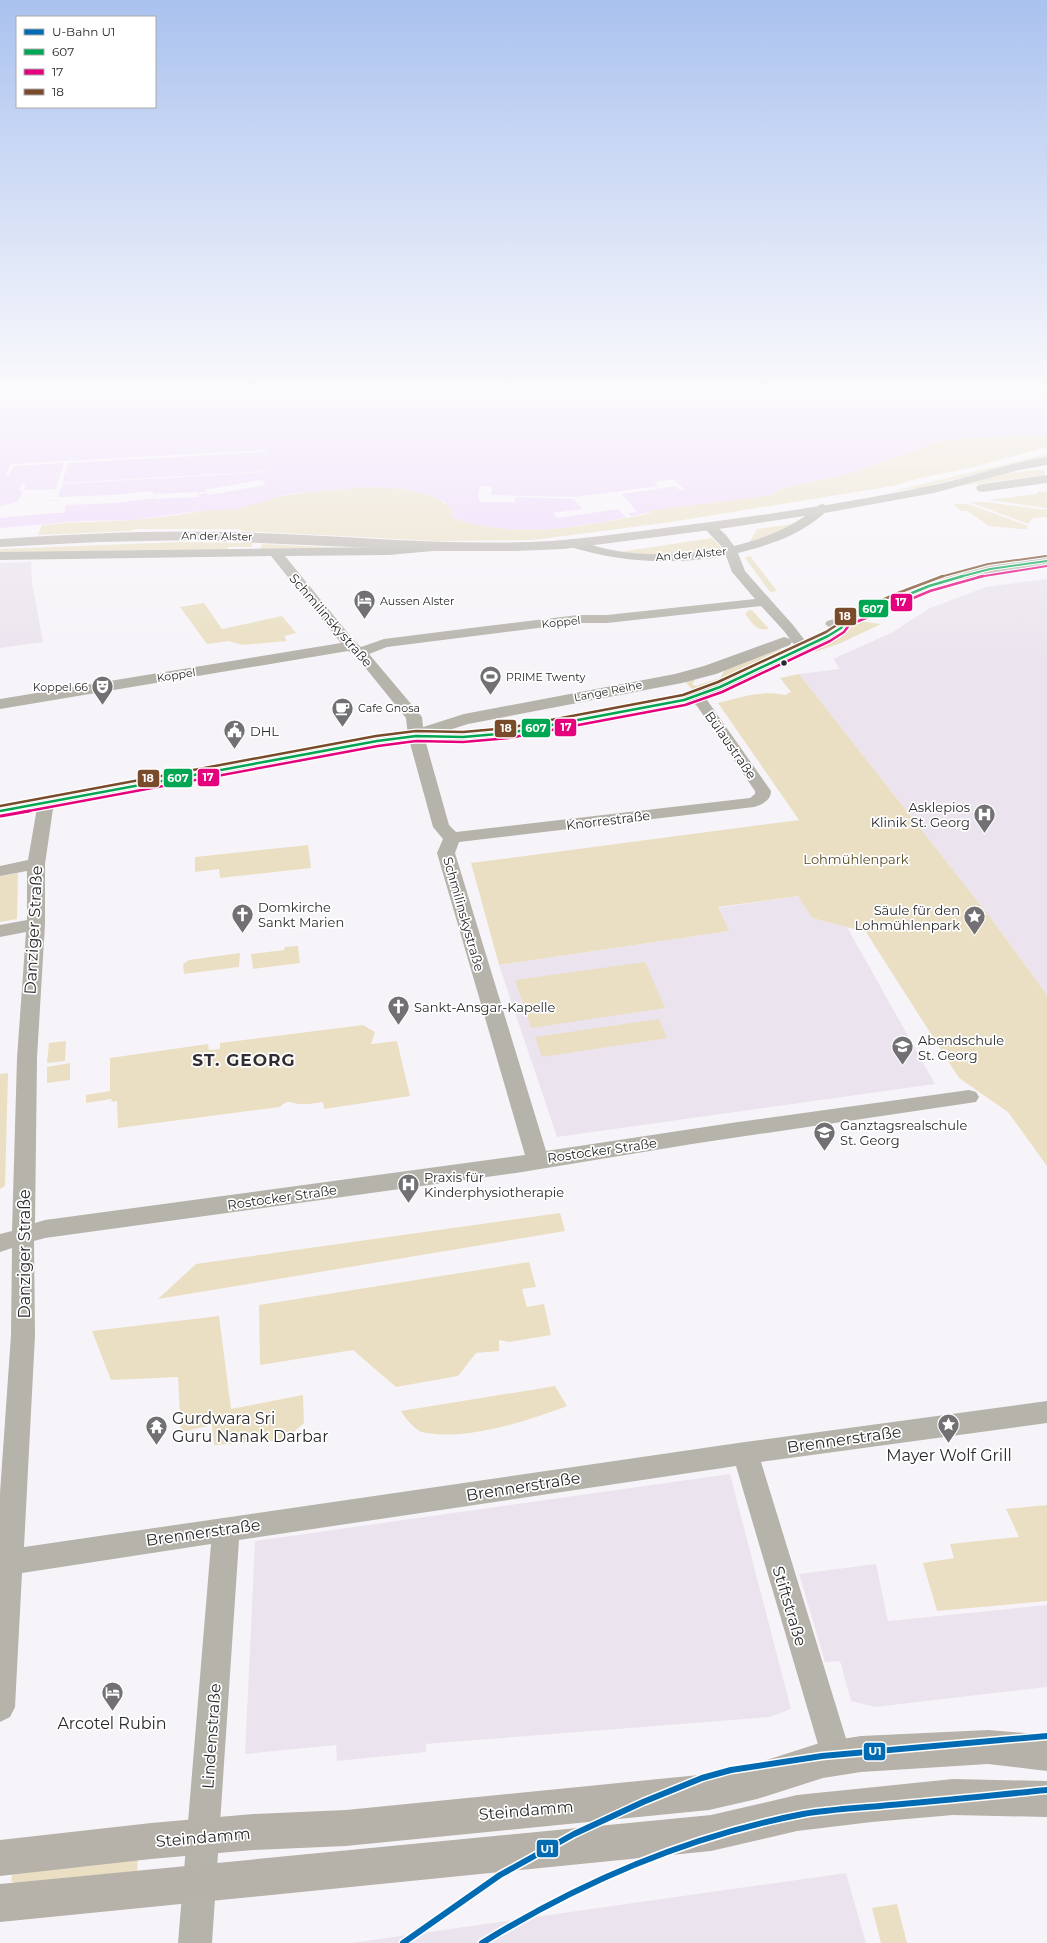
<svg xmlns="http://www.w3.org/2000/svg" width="1047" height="1943" viewBox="0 0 1047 1943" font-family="Montserrat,sans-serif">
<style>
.built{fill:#ebe4ee}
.green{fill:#eadfc3}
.water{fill:#edd7fa}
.pier{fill:#f7f4f9}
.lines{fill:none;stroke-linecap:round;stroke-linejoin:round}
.minor{fill:#b6b3ab;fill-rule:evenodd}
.tertiary{fill:#b6b3ab;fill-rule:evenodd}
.secondary{fill:#b6b2a9;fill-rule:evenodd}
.primary{fill:#bbb6af;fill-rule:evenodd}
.bus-1-far1-casing{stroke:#fff;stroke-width:4}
.bus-1-casing{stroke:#fff;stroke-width:5}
.bus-2-far2-casing{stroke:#fff;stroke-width:4}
.bus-2-far1-casing{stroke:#fff;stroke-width:5}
.bus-2-casing{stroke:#fff;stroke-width:6}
.bus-3-far1-casing{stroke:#fff;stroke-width:4}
.bus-3-casing{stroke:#fff;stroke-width:5}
.bus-1-far1{stroke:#00a651;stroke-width:2}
.bus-1{stroke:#00a651;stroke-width:2.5}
.bus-2-far2{stroke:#e5007d;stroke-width:2}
.bus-2-far1{stroke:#e5007d;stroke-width:2.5}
.bus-2{stroke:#e5007d;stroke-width:3}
.bus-3-far1{stroke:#7a4b2a;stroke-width:2}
.bus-3{stroke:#7a4b2a;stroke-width:2.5}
.metro-1-casing{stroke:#fff;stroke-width:9}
.metro-1{stroke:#006ab3;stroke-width:6}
.bus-dot{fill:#2a292b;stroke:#fff;stroke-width:1.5}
.labels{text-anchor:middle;stroke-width:3.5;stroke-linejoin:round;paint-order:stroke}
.far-street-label{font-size:11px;fill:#2a292b;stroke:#fff}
.far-poi-label{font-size:11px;fill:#2a292b;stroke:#fff;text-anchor:start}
.street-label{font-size:13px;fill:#2a292b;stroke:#fff}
.poi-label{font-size:13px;fill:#2a292b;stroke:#fff;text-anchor:start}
.park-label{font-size:13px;fill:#574a22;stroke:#fff}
.near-street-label{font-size:16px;fill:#2a292b;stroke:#fff}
.near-poi-label{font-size:16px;fill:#2a292b;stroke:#fff}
.district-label{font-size:17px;font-weight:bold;letter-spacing:1px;fill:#312e33;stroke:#fff}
.line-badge{stroke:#fff;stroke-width:1.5}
.badge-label{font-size:11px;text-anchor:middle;font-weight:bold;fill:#fff}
</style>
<rect width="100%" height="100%" fill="#f7f4f9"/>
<g class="built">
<path d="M31,562l1,21 11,59 -43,6v-85z"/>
<path d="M1047,579v416l-54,-74 -194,-247 41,-5 -7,-10 60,-27 35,-23 58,-22z"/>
<path d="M798,896l14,22 35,9 88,157 -378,53 -58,-172 230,-34 -12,-23z"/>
<path d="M730,1474l61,235 -21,8 -344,27v8l-89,9 -1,-16 -91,9 10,-213z"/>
<path d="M876,1564l12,57 159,-16v82l-172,20 -24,-6 -11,-40 -15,1 -26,-88z"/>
<path d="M846,1873l20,70h-515z"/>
</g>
<g class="green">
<path d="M1047,435v12l-73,20 -54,11 -27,8 -229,37 -131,17 -97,1 -194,-10 -3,-2h-105l-4,2 -92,4 4,-10c40,-4 81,-3 121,-8 66,-7 236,-58 288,-9l1,10c66,22 131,9 198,-5l1,-3 120,-15 8,-6 71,-16 87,-31 22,-4z"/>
<path d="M1047,454v4l-56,12 -67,17 -34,5z"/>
<path d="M1036,470h8v5l-81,11 38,-12z"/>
<path d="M1039,491l8,1v16l-59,-8 48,-6z"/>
<path d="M969,502h17l61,8v7l-14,1 -5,6z"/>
<path d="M955,504h13l60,22 -2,3h-4l-33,-3 -22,-15h-6l-7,-5z"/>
<path d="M800,523l-51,20 8,-14z"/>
<path d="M712,538l10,10 -13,3 -54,4 -36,-3z"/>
<path d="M180,542l73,1 -2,4h-23v4l-228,3v-5z"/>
<path d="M262,544l88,4 -90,3z"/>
<path d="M750,556l27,35 -7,1 -25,-34z"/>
<path d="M204,603l18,26 60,-13 14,17 -12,3 3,5 -45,4 -13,-4 -22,3 -27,-37z"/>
<path d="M749,610h3l17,19c-13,2 -16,-5 -24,-15z"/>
<path d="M859,621l22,3 -40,19 -26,9v-5z"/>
<path d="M780,649l1,2 -43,19 -43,23 -11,-13h11l-3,4 4,2 24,-8 4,-7z"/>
<path d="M799,674l194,247 54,74v171l-39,-54 -49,-34 -93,-146 -54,-14 -14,-22 -80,11 11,24 -230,34 -28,-102 328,-43 -81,-117c23,-6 44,-13 67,-8l6,-3 -11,-14z"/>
<path d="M308,845l3,23 -91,10 -1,-9 -24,3v-15z"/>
<path d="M18,873l-1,46 -17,3v-46z"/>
<path d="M298,946l2,17 -47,6 -2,-15 33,-4 1,-3z"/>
<path d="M240,953l-1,14 -55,7 -1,-10 6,-4z"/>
<path d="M645,962l20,46 -134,20 -16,-48z"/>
<path d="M659,1019l8,19 -125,19 -7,-20z"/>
<path d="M363,1025l12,7 -4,12 26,-3 13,55 -86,13 -1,-7c-8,1 -16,3 -23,2 -10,0 -11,-6 -20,3l-162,21 -1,-27 -6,1 1,-3 -26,4v-8l24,-4v-33l98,-14 1,6 11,-1v-6z"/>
<path d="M66,1041l-1,20 -18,2 2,-20z"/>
<path d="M70,1063v17l-23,3v-16z"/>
<path d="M8,1073l-3,113 -5,3v-115z"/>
<path d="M560,1213l5,18 -407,68 38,-35z"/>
<path d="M529,1262l7,25 -14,2 5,18 17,-3 7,31 -42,7 -10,-2v11l-23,2 -18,23 -62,11 -43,-37 -93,15 -1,-60z"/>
<path d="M219,1316l12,93 72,-14 1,28 -19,17 -71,5 -2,-20 -31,7 -3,-55 -67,3 -19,-49z"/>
<path d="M555,1386l12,20c-39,15 -104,36 -145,26 -7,-2 -18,-15 -21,-21z"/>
<path d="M1047,1505v96l-110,10 -14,-48 31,-5 -4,-14 69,-7 -13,-28z"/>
<path d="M138,1859l-1,12 -122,12 -4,-2 1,-6 4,-1z"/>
<path d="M897,1904l10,39h-26l-9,-35z"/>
</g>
<path class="water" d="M0,389h1047v46l-88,3 -22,4 -87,31 -71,16 -8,6 -120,15 -1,2c-67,15 -131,28 -198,6l-2,-3 2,-3 -1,-4 -7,-7 -16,-6 -22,-6 -39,-2 -79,7 -50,15 -48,3 -56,8 -53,1 -81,7v-10l53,-5 5,-12h-14l1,-7 -24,1 -4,7 -17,4z"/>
<g class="pier">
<path d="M266,450l1,2 -199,11 -6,20 206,-12v1l-206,12 -4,13 55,-2 39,-4 1,3 48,-2h5l-2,-2 58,-10 4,5 -58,10 -1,-2 -8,1 -1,3 -43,2 1,-4h-2l1,3 -39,5 -50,2 -2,8h-11l5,-13 -14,1 1,-7 -24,1 2,-4h-4l3,-8h4l-2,7 32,-1 8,-26 -50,3 -5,9h-4l6,-11z"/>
<path d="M673,479l12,11 -4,1 -5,-5 -54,8 15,18 -9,1 3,4 -4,1 -9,-9 -61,9 -4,-5 29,-4 -8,-10 -58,-2 -3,7v-2h-33l-2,-6 2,-10 12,1 -1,8 85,2 82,-11 -3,-4z"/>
</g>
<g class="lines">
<path class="minor" d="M823,504l6,4 -2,3c-27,24 -54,33 -89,42l7,18 48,54 17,22 -2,3h-10l-14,-19 -23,-25 -154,17h-29l-191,24 -18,7 53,63 2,19 25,89 7,7 294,-34 5,-4v-3l-58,-85 -10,-9 3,-3c8,-2 11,1 17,6l64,91c0,9 -9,14 -17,16l-295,35 -4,11 91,298 192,-29 231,-32 7,2 3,5 -3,5 -284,42 -176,29 -471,65 -11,3 1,94 -11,212 721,-105 302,-41v22l-286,39 91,296 -4,11 -11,4 -11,-4 -4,-11 -86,-292 -497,74 -27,403h-34l33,-399 -189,29 -7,134 -5,10 -10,5v-229l11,-158 1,-87 -12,4v-18l12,-3 5,-173 9,-126 -26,5v-12l27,-5v-49l-27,5v-10l28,-6 10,-58 2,-4 6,-1 6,1 2,4 -9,62v60l-8,134 -2,165 10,-3 480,-65 -88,-302 6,-14 -10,-12 -25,-91 -2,-18 -51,-63 -7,-4 -348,58v-10l341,-56 -70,-87 -271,4v-8l389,-5 44,-4 5,1 1,3 -1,3 -5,1 -44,4 -104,1 71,87 5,4 23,-8 95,-12 99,-12h29l148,-16 -23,-27 -6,-16c-54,9 -106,7 -158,-10l-1,-3 1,-3 5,-1c13,3 25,9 39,11 36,7 75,5 111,-2l-18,-19 -2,-3 2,-3h8l13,12 8,11c32,-8 60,-19 85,-41z"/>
<path class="tertiary" d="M1047,556v10l-48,6 -42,9 -30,10 -75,33 -5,7 -13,8 -108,52 -42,14 -175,33 -46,4 -47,-1 -39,5 -377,71v-12l377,-69 41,-5 2,-3 44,-14 211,-40 29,-8 80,-29 6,2 2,3 -2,3 -74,29 -34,9 -214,41 -22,7 63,-3 171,-32 34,-13 108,-50 8,-5 -5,-4 2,-3c32,-8 59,-24 88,-36 42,-17 87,-24 132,-29z"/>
<g class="secondary">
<path d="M988,1730l59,5v36l-59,-7 -127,8 -38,6 -66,21 -48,11 -363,36 -93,4 -102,9 -151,17v-36l151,-17 102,-9 93,-4 363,-36 48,-11 66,-21 38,-6z"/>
<path d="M953,1779l94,2v36l-94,-2 -81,7 -75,9 -86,20 -711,71v-38l711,-69 86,-20z"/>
</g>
<g class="primary">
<path d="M1047,457v8l-28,5 -85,23 -104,19 -104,16 -162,21 -49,2h-73l-247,-11 -97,2 -98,5v-8c76,-5 152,-9 228,-7 108,2 215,15 323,9 40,-3 81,-9 121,-14 88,-11 175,-24 262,-42 38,-8 74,-22 113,-28z"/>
<path d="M1047,475v8l-64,9 -5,-1 -2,-3 2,-3 5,-1z"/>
</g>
<defs>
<path id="bus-1-far1" d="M959,577l31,-8 57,-8"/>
<path id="bus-1" d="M0,811l377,-70 39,-5 47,1 46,-4 175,-33 36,-13 108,-51 13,-8 5,-7 27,-12 56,-23 34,-10"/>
<path id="bus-2-far2" d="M978,577l69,-11"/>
<path id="bus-2-far1" d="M23,812l355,-66 38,-5 47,1 46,-4 176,-33 37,-13 108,-51 14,-9 5,-7 81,-34 53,-15"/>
<path id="bus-2" d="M1,816l28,-5"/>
<path id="bus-3-far1" d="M940,577l48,-13 58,-8"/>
<path id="bus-3" d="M0,806l376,-70 40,-5 47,1 45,-4 175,-33 35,-13 108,-50 12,-8 6,-7 54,-24 45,-17"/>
</defs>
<use href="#bus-1-far1" class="bus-1-far1-casing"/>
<use href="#bus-1" class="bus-1-casing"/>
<use href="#bus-2-far2" class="bus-2-far2-casing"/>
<use href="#bus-2-far1" class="bus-2-far1-casing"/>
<use href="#bus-2" class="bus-2-casing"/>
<use href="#bus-3-far1" class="bus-3-far1-casing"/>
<use href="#bus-3" class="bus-3-casing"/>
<use href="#bus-1-far1" class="bus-1-far1"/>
<use href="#bus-1" class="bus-1"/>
<use href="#bus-2-far2" class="bus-2-far2"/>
<use href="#bus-2-far1" class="bus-2-far1"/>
<use href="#bus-2" class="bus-2"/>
<use href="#bus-3-far1" class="bus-3-far1"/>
<use href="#bus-3" class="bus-3"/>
<defs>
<g id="metro-1">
<path d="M403,1943l97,-68 74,-41 69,-32 59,-24 29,-8 91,-14 225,-20"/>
<path d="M482,1943c99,-61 207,-107 321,-129 29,-5 58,-6 87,-9 53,-4 105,-10 157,-15"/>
</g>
</defs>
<use href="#metro-1" class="metro-1-casing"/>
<use href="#metro-1" class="metro-1"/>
</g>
<linearGradient id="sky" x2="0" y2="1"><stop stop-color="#aac2ef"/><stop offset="0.59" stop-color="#fbfafc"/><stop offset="1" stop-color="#fbfafc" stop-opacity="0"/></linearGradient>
<rect width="1047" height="661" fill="url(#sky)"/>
<defs>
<symbol id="hotel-pin" viewBox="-11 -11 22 30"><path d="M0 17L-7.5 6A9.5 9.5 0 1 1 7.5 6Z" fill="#727073" stroke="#fff"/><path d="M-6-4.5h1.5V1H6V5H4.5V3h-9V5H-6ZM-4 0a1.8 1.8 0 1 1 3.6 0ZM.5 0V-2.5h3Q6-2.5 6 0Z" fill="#fff"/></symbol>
<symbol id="stadium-pin" viewBox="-11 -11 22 30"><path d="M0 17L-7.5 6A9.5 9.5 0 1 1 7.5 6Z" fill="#727073" stroke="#fff"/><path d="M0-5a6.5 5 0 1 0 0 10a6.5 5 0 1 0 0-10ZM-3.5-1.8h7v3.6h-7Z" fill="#fff"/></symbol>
<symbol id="theatre-pin" viewBox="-11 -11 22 30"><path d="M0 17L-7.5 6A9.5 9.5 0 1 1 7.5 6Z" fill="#727073" stroke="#fff"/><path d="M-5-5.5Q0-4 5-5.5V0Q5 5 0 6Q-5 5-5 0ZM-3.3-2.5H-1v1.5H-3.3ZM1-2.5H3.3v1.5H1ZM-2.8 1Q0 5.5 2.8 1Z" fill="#fff"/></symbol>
<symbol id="cafe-pin" viewBox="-11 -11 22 30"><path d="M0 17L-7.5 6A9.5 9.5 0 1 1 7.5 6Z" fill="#727073" stroke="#fff"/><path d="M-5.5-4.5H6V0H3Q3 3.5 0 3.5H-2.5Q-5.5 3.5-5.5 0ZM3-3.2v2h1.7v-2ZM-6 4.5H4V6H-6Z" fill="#fff"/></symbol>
<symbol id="civic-pin" viewBox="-11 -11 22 30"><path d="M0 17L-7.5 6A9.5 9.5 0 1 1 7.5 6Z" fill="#727073" stroke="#fff"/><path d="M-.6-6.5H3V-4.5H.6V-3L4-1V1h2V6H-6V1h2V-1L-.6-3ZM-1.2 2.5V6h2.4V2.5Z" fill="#fff"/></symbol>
<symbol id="hospital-pin" viewBox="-11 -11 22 30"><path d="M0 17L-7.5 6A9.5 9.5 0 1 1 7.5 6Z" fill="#727073" stroke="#fff"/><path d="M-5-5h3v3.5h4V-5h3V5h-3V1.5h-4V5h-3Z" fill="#fff"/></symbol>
<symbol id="church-pin" viewBox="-11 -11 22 30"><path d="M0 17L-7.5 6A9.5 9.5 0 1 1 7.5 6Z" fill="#727073" stroke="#fff"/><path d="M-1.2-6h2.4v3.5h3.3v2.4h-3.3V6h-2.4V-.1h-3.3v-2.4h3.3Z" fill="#fff"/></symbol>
<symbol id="sight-pin" viewBox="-11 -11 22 30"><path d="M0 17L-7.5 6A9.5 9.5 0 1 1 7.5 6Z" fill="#727073" stroke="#fff"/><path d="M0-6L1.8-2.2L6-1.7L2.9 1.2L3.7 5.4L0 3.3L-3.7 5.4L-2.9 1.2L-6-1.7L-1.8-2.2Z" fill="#fff"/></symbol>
<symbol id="school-pin" viewBox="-11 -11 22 30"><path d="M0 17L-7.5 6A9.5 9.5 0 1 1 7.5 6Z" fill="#727073" stroke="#fff"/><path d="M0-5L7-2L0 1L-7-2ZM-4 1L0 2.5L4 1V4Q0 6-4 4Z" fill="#fff"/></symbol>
<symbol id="temple-pin" viewBox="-11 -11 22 30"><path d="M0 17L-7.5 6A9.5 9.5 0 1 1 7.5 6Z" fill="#727073" stroke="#fff"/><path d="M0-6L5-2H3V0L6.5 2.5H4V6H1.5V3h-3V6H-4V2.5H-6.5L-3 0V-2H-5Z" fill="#fff"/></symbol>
</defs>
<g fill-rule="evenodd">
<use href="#hotel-pin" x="352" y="588" width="25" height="34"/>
<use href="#stadium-pin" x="478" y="664" width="25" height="34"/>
<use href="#theatre-pin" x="90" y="674" width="25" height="34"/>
<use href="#cafe-pin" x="330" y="696" width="25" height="34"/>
<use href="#civic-pin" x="222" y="718" width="25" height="34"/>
<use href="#hospital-pin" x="972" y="802" width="25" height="34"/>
<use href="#church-pin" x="230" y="902" width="25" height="34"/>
<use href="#sight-pin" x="962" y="904" width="25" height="34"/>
<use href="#church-pin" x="386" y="994" width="25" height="34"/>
<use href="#school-pin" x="890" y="1034" width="25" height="34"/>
<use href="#school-pin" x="812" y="1120" width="25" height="34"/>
<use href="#hospital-pin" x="396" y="1172" width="25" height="34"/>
<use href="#sight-pin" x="936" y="1412" width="25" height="34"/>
<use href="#temple-pin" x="144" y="1414" width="25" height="34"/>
<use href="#hotel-pin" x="100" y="1680" width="25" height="34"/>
</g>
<circle class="bus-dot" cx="784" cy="663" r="3.5"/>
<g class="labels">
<g class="far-street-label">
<text transform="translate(217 536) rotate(1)" y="4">An der Alster</text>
<text transform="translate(691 554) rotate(-5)" y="4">An der Alster</text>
<text transform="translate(561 622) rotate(-6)" y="4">Koppel</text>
<text transform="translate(176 675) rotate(-9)" y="4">Koppel</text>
<text transform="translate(608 691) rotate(-11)" y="4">Lange Reihe</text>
</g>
<g class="far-poi-label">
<text x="380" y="605">Aussen Alster</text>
<text x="506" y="681">PRIME Twenty</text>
<text x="88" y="691" text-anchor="end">Koppel 66</text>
<text x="358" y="712">Cafe Gnosa</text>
</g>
<g class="street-label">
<text transform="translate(331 620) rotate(49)" y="5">Schmilinskystraße</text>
<text transform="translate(731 745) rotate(55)" y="5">Bülaustraße</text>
<text transform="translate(608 820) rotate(-7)" y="5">Knorrestraße</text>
<text transform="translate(464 914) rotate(74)" y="5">Schmilinskystraße</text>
<text transform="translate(602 1150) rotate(-8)" y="5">Rostocker Straße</text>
<text transform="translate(282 1197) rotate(-8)" y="5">Rostocker Straße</text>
</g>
<g class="poi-label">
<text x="250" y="736">DHL</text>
<text x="970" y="812" text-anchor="end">Asklepios<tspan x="970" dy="15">Klinik St. Georg</tspan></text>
<text x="258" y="912">Domkirche<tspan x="258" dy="15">Sankt Marien</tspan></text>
<text x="960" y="915" text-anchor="end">Säule für den<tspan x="960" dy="15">Lohmühlenpark</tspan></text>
<text x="414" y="1012">Sankt-Ansgar-Kapelle</text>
<text x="918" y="1045">Abendschule<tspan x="918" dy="15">St. Georg</tspan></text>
<text x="840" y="1130">Ganztagsrealschule<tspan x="840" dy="15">St. Georg</tspan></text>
<text x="424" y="1182">Praxis für<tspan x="424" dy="15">Kinderphysiotherapie</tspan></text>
</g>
<g class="park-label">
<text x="856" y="864">Lohmühlenpark</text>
</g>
<g class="near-street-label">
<text transform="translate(33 930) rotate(-87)" y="6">Danziger Straße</text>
<text transform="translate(24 1254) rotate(-90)" y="6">Danziger Straße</text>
<text transform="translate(844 1439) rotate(-8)" y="6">Brennerstraße</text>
<text transform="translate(523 1486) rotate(-9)" y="6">Brennerstraße</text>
<text transform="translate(203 1532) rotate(-8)" y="6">Brennerstraße</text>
<text transform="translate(790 1606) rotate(73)" y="6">Stiftstraße</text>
<text transform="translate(211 1736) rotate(-86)" y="6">Lindenstraße</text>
<text transform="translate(526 1810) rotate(-5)" y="6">Steindamm</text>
<text transform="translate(203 1837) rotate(-5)" y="6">Steindamm</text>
</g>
<g class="near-poi-label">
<text x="172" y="1424" text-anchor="start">Gurdwara Sri<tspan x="172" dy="18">Guru Nanak Darbar</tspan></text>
<text x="949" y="1461">Mayer Wolf Grill</text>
<text x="112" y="1729">Arcotel Rubin</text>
</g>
<g class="district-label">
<text x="244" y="1066">ST. GEORG</text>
</g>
</g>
<g class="line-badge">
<rect x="890" y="593" width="23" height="19" rx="4" fill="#e5007d"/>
<rect x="858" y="599" width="31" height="19" rx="4" fill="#00a651"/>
<rect x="834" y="607" width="23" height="19" rx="4" fill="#7a4b2a"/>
<rect x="554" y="718" width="23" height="19" rx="4" fill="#e5007d"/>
<rect x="521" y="718" width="30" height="20" rx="4" fill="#00a651"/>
<rect x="494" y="719" width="23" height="19" rx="4" fill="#7a4b2a"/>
<rect x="197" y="768" width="23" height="19" rx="4" fill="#e5007d"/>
<rect x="163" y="768" width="30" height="20" rx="4" fill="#00a651"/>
<rect x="137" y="769" width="23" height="19" rx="4" fill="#7a4b2a"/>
<rect x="863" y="1742" width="23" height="19" rx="4" fill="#006ab3"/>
<rect x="536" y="1839" width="23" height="19" rx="4" fill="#006ab3"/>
</g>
<g class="badge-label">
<text x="901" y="606">17</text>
<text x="873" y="613">607</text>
<text x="845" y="620">18</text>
<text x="566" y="731">17</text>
<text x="536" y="732">607</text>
<text x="506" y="732">18</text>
<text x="208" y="781">17</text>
<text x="178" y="782">607</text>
<text x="148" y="782">18</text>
<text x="875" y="1755">U1</text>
<text x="547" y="1853">U1</text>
</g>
<rect x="16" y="16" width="140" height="92" fill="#ffffff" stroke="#aaa9aa"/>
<rect x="24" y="29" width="20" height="6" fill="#006ab3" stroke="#aaa9aa"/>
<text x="52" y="36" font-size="12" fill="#2a292b">U-Bahn U1</text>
<rect x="24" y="49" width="20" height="6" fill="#00a651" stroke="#aaa9aa"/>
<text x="52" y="56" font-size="12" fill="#2a292b">607</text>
<rect x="24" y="69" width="20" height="6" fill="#e5007d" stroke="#aaa9aa"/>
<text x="52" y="76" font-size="12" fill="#2a292b">17</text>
<rect x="24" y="89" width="20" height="6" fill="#7a4b2a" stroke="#aaa9aa"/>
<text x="52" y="96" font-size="12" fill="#2a292b">18</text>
</svg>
